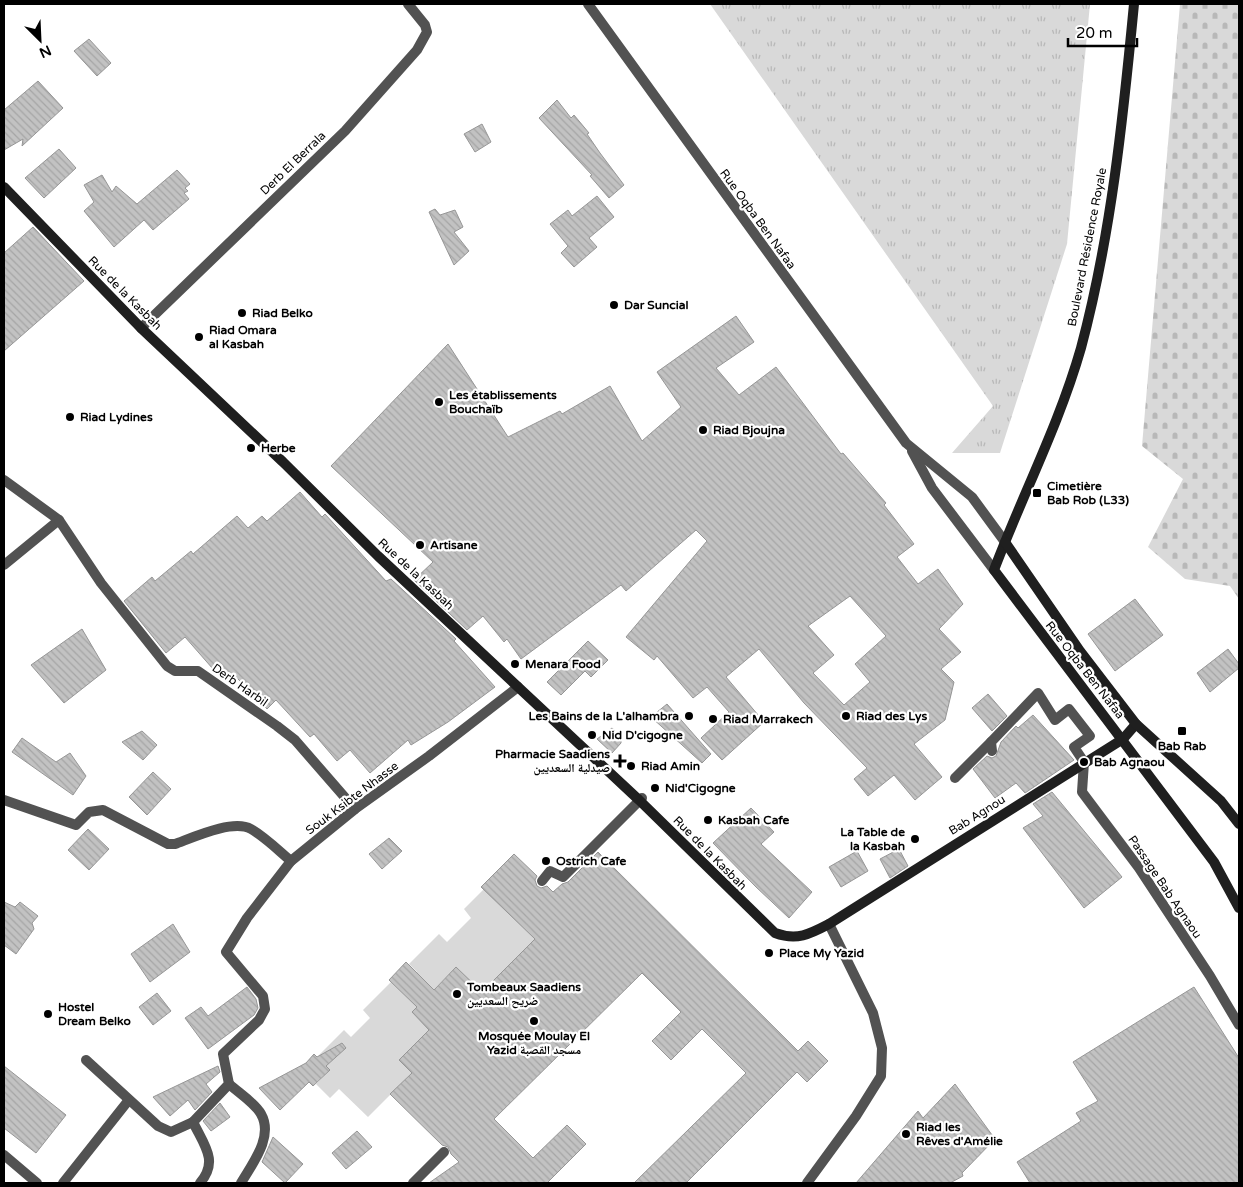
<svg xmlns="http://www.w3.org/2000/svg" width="1243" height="1187" viewBox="0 0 1243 1187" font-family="'Varela Round','Noto Naskh Arabic',sans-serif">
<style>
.grass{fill:url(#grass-tufts)}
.cemetery{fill:url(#cemetery-stones)}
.green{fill:#d9d9d9}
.building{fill:url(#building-back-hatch);stroke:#969696;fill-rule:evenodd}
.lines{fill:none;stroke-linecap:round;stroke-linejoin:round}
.street{stroke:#525252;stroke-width:10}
.secondary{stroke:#1f1f1f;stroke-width:10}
.poi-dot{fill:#000;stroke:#fff;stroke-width:2}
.labels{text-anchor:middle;stroke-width:4.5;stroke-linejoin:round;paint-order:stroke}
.street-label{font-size:12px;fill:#000;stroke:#fff}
.poi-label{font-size:12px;font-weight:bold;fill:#000;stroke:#fff;text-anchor:start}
</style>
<defs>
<pattern id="grass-tufts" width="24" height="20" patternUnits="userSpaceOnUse" patternTransform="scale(1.25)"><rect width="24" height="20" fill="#d9d9d9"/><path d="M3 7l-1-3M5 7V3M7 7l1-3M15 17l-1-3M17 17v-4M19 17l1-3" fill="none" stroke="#b8b8b8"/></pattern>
<pattern id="cemetery-stones" width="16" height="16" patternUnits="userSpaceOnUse" patternTransform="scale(1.25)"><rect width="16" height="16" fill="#d9d9d9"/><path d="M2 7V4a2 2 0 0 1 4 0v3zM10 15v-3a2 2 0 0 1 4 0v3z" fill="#b8b8b8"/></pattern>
<pattern id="building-back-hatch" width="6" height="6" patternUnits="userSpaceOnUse" patternTransform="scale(1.25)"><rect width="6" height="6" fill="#c2c2c2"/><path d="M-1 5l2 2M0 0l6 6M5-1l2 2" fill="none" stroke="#a5a5a5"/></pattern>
</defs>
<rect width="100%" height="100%" fill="#fff"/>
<path class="grass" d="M710,4h380l-23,240 -67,209h-48l41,-47z"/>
<path class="cemetery" d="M1180,4h59v595l-9,-13 -45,-7 -37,-32 35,-68 -41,-33z"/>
<path class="green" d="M484,889l56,55 -53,53 -31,-30 -44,45 30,30 -28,3 -15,15 13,13 -44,44 -29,-28 -9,9 -14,-14 14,-14 -13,-13 27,-27 7,7 19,-19 -7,-8 28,-28 9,8 17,-18 -8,-8 30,-30 8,8 24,-24 -7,-9z"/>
<g class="building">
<path d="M89,39l22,24 -14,13 -23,-25z"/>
<path d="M38,81l25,27 -41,38 1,-7 -19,11v-40z"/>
<path d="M557,100l14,18 3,-3 15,18 -2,1 13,19 24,32 -15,13 -19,-22 2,-1 -53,-57z"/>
<path d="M482,124l9,18 -16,10 -11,-18z"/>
<path d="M59,149l17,19 -32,30 -19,-20z"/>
<path d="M177,170l13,14 -5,4 3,3 -4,2 5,6 -36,31 -9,-10 -30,27 -30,-36 10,-9 -10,-17 18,-10 10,17 4,-6 21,18z"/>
<path d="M597,196l17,21 -25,21 8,9 -23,20 -13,-14 7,-7 -18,-22 18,-14 4,6z"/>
<path d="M435,209l5,6 15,-5 8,17 -9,5 15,19 -15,14 -25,-53z"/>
<path d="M33,227l51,54 -80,70v-98z"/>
<path d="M736,316l18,26 -38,26 23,27 37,-28 65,87 2,-1 43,50 -2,2 30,39 -17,13 21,27 20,-15 25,35 -24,25 22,23 -20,17 13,13 -9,38 -31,24 28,33 -27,23 -21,-25 -26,21 -14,-17 13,-11 -63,-65 -45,-54 -33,28 38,45 -42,38 -21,-22 28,-26 -22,-25 -14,11 -36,-42 -3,4 -28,-23 81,-96 -11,-11 -70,61 -5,-6 -100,74 -14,-20 -3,3 -21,-26 -16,14 -53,-50 19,-18 -102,-96 117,-122 60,93 52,-26 2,3 48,-28 32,55 39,-34 -24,-35zM850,596l36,40 -31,28 15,18 -26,23 -31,-32 21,-18 -26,-29z"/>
<path d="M300,492l22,25 3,-3 61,67 5,-2 65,60 -2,2 41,46 -47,35 -37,23 -3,-5 -38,33 -20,-23 -13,11 -23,-27 -4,3 -34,-37 -9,9 -30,-31 -4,3 -15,-16 -5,4 -28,-32 -19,16 -42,-52 28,-24 3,4 36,-30 2,3 44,-38 11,12 14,-12 5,5z"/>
<path d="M1135,599l28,36 -48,36 -27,-37z"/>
<path d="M82,629l24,41 -42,33 -33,-38z"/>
<path d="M588,641l20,19 -17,17 -6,-6 -24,24 -14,-13z"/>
<path d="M1228,649l11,15v4l-29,24 -13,-19z"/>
<path d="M988,694l19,22 -15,15 -20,-23z"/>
<path d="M667,704l44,50 -9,9 -51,-46z"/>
<path d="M1033,715l41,45 -49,33 -9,-10 -21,15 -22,-29 14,-13 5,2 4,-2 5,-14 15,-16 2,2z"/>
<path d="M612,728l9,8v7l-9,10 -15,-14z"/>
<path d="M142,731l15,14 -14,15 -21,-18z"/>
<path d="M22,738l34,24 14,-9 16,23 -13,19 -61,-43z"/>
<path d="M153,772l18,17 -24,26 -18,-18z"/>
<path d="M1052,792l70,85 -38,31 -61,-80 20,-12 -10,-12z"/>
<path d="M751,808l23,24 -13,12 51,48 -23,26 -33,-31 -43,-44z"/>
<path d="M88,829l21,20 -20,21 -21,-20z"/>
<path d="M389,838l13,13 -20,18 -13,-15z"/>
<path d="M899,849l9,17 -18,12 -10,-19z"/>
<path d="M857,851l11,20 -27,16 -12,-20z"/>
<path d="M598,852l200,199 10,-10 20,20 -21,21 -10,-10 -111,111h-52l112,-110 -44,-44 -31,31 -19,-19 29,-29 -39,-39 -148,146 39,39 34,-33 19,19 -39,39h-118l30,-21 -8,-8 -3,-7 -6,-2 -52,-51 22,-21 -13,-13 30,-30 -17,-18 5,-5 -28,-27 17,-18 28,28 22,-23 26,25 53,-53 -54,-52 33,-33 23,22 -2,4 2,6 4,2 6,-2 6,6 9,-8 6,-2z"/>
<path d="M4,902l11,5 5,-5 18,14 -6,7 2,6 -18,25 -12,-9z"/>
<path d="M173,924l17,28 -40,30 -19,-28z"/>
<path d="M247,987l9,12 2,9 -4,7 -46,34 -23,-31 16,-11 7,9z"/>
<path d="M1194,987l45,71v125h-209l-13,-21 64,-41 -5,-8 22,-12 -25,-39z"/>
<path d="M157,993l14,18 -18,14 -14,-18z"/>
<path d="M342,1043l4,5 -20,18 4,4 -17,16 -4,-4 -29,28 -21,-22 47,-25 8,-9 3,3z"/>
<path d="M4,1066l62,49 -30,38 -32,-25z"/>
<path d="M218,1066l2,6 -14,12 6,8 -17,18 -7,-10 -18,16 -17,-19z"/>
<path d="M955,1084l40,55 -33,34 1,3 -13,7h-94l62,-72 5,7z"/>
<path d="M220,1103l10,14 -19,14 -8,-10z"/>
<path d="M357,1131l15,16 -26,22 -14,-16z"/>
<path d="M273,1137l30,27 -18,19 -23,-21z"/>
</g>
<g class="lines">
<g class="street">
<path d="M588,4l318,439 66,54 33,45"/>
<path d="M141,328l204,-197 72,-81 10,-18 -2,-7 -17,-21"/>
<path d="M912,451l20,37 62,82"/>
<path d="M4,480l55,40 -55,45"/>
<path d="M59,520l42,63 66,83 8,5h23l79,55 18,14 60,69"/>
<path d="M992,751l-1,-9 47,-49 17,27 14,-11 21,27 -16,11 10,15 -2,30 57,76 71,108 29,49"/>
<path d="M955,778l36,-36"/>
<path d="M4,800l72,25 13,-13 14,-2 65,34h7c19,-7 58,-25 76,-15 14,8 28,22 40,32"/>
<path d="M542,881l8,-10 13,6 79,-79"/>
<path d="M86,1060l72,66 13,6 22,-10"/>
<path d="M229,1084c10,9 26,19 32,30 13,23 -9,50 -20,69"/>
<path d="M4,1155l33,28"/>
<path d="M63,1183l65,-82"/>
<path d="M200,1183c19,-22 4,-38 -7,-61l36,-38 -6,-30 36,-34 6,-11 -2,-13 -37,-44 21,-34 44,-57 64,-52 74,-53 89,-69"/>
<path d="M413,1183l31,-31"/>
<path d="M807,1183l49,-67 25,-40 1,-28 -9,-35 -44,-89"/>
</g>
<g class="secondary">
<path d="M1134,4c-11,115 -23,232 -53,344 -22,77 -59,148 -87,222l220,292 25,46"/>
<path d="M4,187l137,141 142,134 95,94 261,244 136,133c22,8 35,1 54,-9l294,-185 13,-15"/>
<path d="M1005,542l75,109 56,73 85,77 18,23"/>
</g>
</g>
<g class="poi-dot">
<circle cx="614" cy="305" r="5"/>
<circle cx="242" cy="313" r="5"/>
<circle cx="199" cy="337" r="5"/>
<circle cx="439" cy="402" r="5"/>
<circle cx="70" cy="417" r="5"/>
<circle cx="703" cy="430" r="5"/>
<circle cx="251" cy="448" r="5"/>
<rect x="1032" y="488" width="10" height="10" rx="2.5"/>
<circle cx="420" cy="545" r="5"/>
<circle cx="515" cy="664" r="5"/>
<circle cx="689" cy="716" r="5"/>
<circle cx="846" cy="716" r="5"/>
<circle cx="713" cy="719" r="5"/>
<rect x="1177" y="726" width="10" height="10" rx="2.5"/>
<circle cx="592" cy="735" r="5"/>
<path d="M617.5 753.5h5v5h5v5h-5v5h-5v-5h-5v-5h5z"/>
<circle cx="1084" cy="762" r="5"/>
<circle cx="631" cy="766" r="5"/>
<circle cx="655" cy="788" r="5"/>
<circle cx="708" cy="820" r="5"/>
<circle cx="915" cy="839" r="5"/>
<circle cx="546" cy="861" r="5"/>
<circle cx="769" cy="953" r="5"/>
<circle cx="457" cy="994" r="5"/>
<circle cx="48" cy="1014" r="5"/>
<circle cx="534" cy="1021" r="5"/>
<circle cx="906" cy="1134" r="5"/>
</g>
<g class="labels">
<g class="street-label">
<text transform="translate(293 163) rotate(-44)" y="4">Derb El Berrala</text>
<text transform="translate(758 219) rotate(54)" y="4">Rue Oqba Ben Nafaa</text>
<text transform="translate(1087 247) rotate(-79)" y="4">Boulevard Résidence Royale</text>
<text transform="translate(125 293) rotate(45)" y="4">Rue de la Kasbah</text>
<text transform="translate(416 574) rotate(43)" y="4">Rue de la Kasbah</text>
<text transform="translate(1085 670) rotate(52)" y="4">Rue Oqba Ben Nafaa</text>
<text transform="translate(240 685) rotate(35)" y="4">Derb Harbil</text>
<text transform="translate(352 798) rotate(-37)" y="4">Souk Ksibte Nhasse</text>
<text transform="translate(977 815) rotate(-32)" y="4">Bab Agnou</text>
<text transform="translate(710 853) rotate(45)" y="4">Rue de la Kasbah</text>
<text transform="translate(1165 887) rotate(56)" y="4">Passage Bab Agnaou</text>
</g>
<g class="poi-label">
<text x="624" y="309">Dar Suncial</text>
<text x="252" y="317">Riad Belko</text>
<text x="209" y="334">Riad Omara<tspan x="209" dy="14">al Kasbah</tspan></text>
<text x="449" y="399">Les établissements<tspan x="449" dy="14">Bouchaïb</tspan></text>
<text x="80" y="421">Riad Lydines</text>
<text x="713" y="434">Riad Bjoujna</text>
<text x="261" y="452">Herbe</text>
<text x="1047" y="490">Cimetière<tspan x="1047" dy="14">Bab Rob (L33)</tspan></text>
<text x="430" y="549">Artisane</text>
<text x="525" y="668">Menara Food</text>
<text x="679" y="720" text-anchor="end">Les Bains de la L'alhambra</text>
<text x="856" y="720">Riad des Lys</text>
<text x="723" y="723">Riad Marrakech</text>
<text x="602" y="739">Nid D'cigogne</text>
<text x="1182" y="750" text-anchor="middle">Bab Rab</text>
<text x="610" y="758" text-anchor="end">Pharmacie Saadiens<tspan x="610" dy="14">صيدلية السعديين</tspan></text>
<text x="1094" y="766">Bab Agnaou</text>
<text x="641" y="770">Riad Amin</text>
<text x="665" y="792">Nid'Cigogne</text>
<text x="718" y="824">Kasbah Cafe</text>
<text x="905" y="836" text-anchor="end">La Table de<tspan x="905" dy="14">la Kasbah</tspan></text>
<text x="556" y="865">Ostrich Cafe</text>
<text x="779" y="957">Place My Yazid</text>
<text x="467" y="991">Tombeaux Saadiens<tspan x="467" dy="14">ضريح السعديين</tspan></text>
<text x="58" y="1011">Hostel<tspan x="58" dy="14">Dream Belko</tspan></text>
<text x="534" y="1040" text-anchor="middle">Mosquée Moulay El<tspan x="534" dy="14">Yazid مسجد القصبة</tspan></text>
<text x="916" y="1131">Riad les<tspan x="916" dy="14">Rêves d'Amélie</tspan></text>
</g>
</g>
<rect width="1243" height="1187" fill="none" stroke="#000000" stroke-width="10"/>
<g transform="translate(40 40) rotate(156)" stroke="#ffffff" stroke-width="4" paint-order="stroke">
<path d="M0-4L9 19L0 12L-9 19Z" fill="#000000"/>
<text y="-8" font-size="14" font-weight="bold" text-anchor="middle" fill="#000000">N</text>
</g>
<path d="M1068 38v8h69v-8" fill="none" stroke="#000000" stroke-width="2.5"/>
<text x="1076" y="38" font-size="15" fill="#000000" stroke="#ffffff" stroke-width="4" paint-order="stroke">20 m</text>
</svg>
